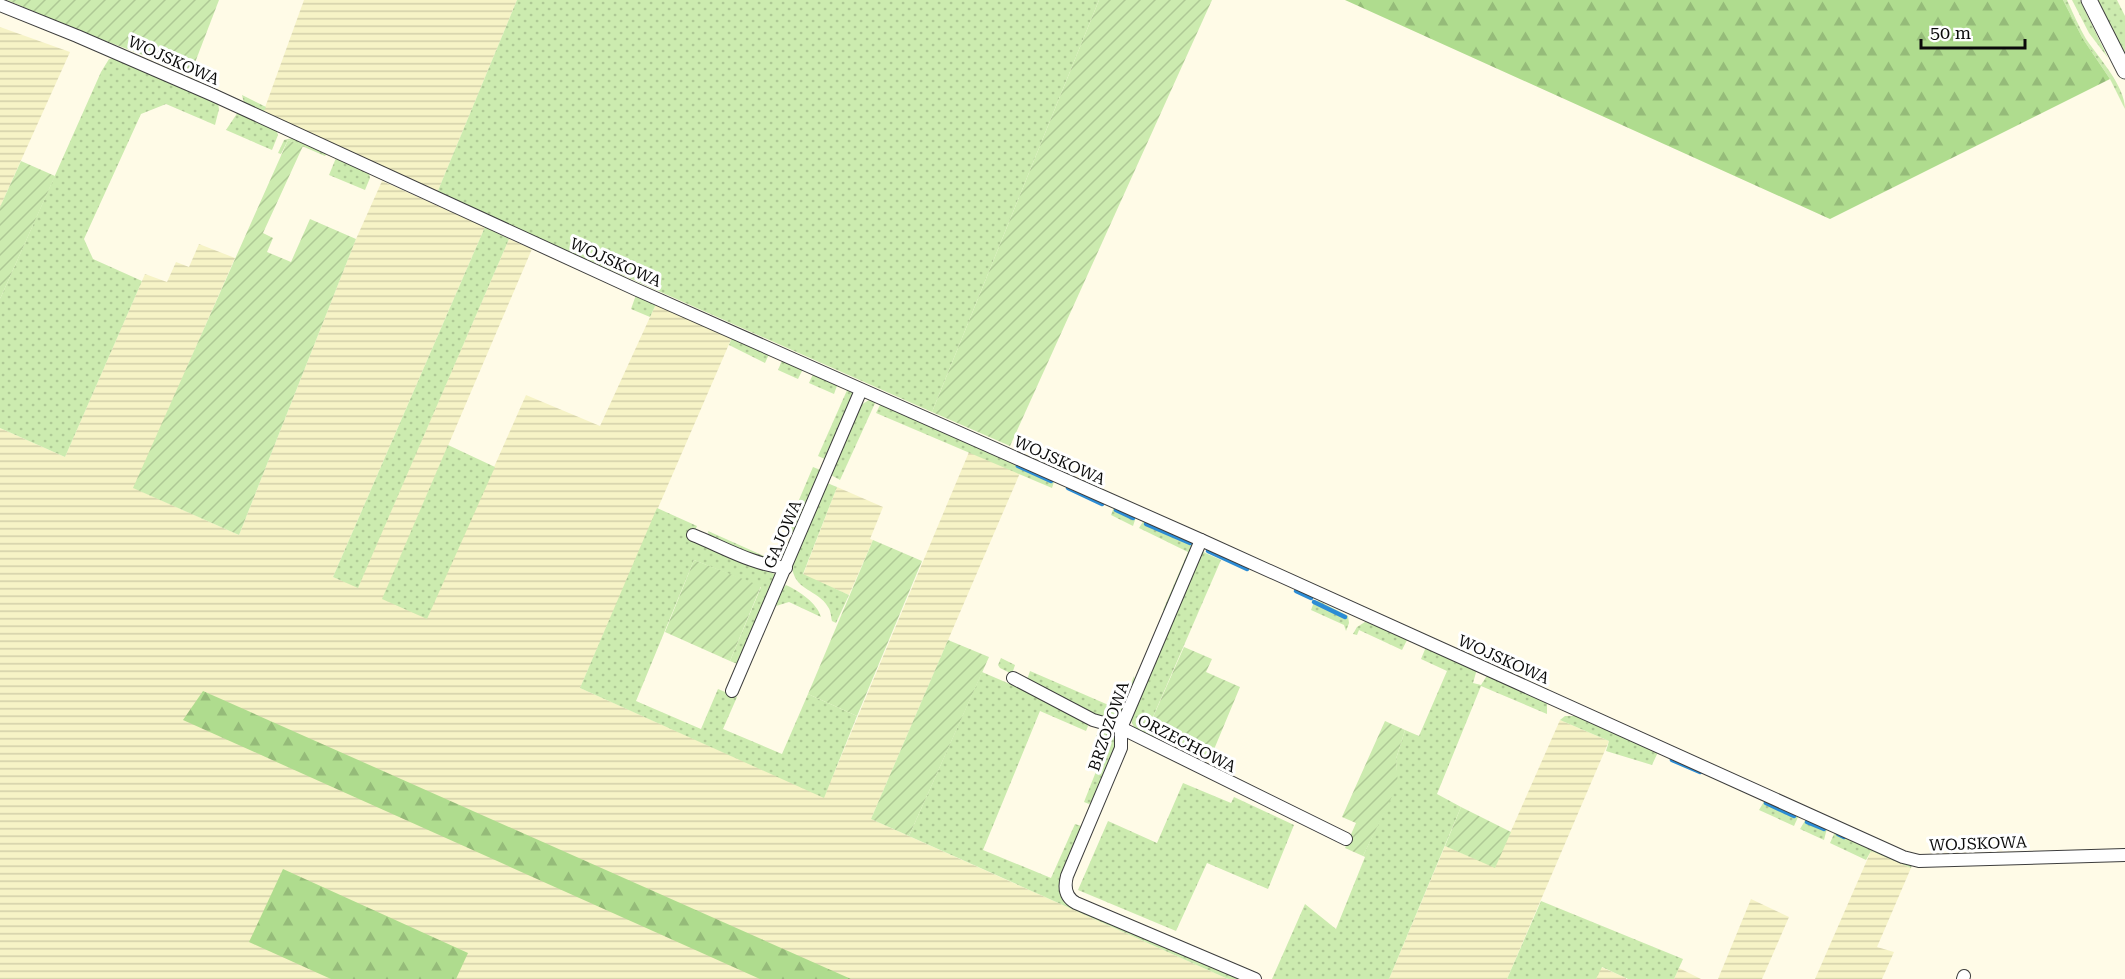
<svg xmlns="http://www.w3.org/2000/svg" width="2125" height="979" viewBox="0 0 2125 979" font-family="'Roboto Serif',serif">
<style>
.farmland{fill:url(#farmland-rules)}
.grass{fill:url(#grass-dots)}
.forest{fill:url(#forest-firs)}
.garden{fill:url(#garden-furrows)}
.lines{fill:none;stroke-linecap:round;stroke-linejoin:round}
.stream{stroke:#2c8cd5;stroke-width:4.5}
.minor-casing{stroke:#3d3d3d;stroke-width:14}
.tertiary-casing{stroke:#3d3d3d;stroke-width:17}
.minor{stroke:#fff;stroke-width:12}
.tertiary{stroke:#fff;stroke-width:15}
.labels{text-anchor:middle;stroke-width:6;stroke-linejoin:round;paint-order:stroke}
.street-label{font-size:16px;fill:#0a0a0a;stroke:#fff}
</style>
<defs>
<pattern id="farmland-rules" width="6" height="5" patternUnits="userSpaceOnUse" patternTransform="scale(1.5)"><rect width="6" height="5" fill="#f6f3c6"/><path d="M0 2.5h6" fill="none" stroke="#d2cfa9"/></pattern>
<pattern id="grass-dots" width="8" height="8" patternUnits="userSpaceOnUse" patternTransform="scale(1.5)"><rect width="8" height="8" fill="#ccebaf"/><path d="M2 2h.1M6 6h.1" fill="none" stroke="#aec895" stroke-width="1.8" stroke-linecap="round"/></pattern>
<pattern id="forest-firs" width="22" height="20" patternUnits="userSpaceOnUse" patternTransform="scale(1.5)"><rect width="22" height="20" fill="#afdc8e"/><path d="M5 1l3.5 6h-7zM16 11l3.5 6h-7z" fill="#95bb79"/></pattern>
<pattern id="garden-furrows" width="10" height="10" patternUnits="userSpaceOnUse" patternTransform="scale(1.5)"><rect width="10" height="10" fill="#ccebaf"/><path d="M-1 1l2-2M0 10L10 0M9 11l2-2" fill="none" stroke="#aec895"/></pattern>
</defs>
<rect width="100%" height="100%" fill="#fffbe7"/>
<g class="farmland">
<path d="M304,0h213l-80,193 -174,-80z"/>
<path d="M0,27l70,25 -70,155z"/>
<path d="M382,181l103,46 -152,350 25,10 151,-348 23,10 -149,349 44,20 99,-223 74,31 56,-122 77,31 -153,353 244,109 145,-345 51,21 -149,346 357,160h-1228v-551l65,29 80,-183 22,8 9,-20 13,5 10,-23 36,14 -101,230 105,47 117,-296z"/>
<path d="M837,487l46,20 -13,32 3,1 -24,55 -46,-20z"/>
<path d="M1560,720l49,21 -102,238h-118l56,-133 50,21z"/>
<path d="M1871,851l40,17 -34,79 17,5 -12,27h-67z"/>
<path d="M1751,899l38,18 -27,62h-44z"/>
<path d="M1601,967l25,11v1h-30z"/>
<path d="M1679,968l22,11h-27z"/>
</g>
<g class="grass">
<path d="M517,0h582l-167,412 -495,-219z"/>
<path d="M2063,0h4c6,13 12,27 19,39 13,19 39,47 39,70l-15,-30 -27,-40z"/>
<path d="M2072,0h8l28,58 -19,-25z"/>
<path d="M2098,0h19l8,16v38z"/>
<path d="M114,58l20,9 3,-1 81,38 1,5 -4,16 -49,-21 -25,10 -57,125 9,20 49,22 -77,176 -65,-29v-129l101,-227 8,-13z"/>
<path d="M242,95l24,12 -3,6 -19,-10z"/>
<path d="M238,112l38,17 2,6 -6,15 -46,-20z"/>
<path d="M292,138l35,15 -2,3 -37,-16 -7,14 -3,-1 6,-13z"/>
<path d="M336,158l33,15 1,5 -5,12 -36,-15z"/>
<path d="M485,227l24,12 -151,349 -25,-11z"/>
<path d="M636,295l20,9 -6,13 -19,-8z"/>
<path d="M733,335l37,17 -5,11 -36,-18z"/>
<path d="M783,358l21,9 -6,12 -20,-9z"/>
<path d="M814,372l24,11 -4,11 -25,-11z"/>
<path d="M848,388l7,6 -28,66 -9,-4z"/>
<path d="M869,400l7,1 -36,79 -11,-6 30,-68z"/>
<path d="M881,403l174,76 -3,9 -176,-75z"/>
<path d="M448,445l47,22 -68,152 -45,-20z"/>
<path d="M813,467l10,4 -28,61h-4l-2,-3 2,-7 -1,-1z"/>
<path d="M827,483l10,4 -34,87 46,21 -13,28 -4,-2c-1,-4 -1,-10 -4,-14 -10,-18 -35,-16 -36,-42z"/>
<path d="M1114,507l22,10 -3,9 -22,-11z"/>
<path d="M657,508l40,18 -5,10 42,22 43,17 -37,90 -10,-4 31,-74 -67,-27 -58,141 65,28 17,-40 19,8 -14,32 59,25 26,-60 49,22 -33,82 -244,-110z"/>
<path d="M1144,520l48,21 1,3 -28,67 -2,-1 25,-58 -49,-24z"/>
<path d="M708,531l56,25 13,-5 4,-10 8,4 -6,13c-20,7 -54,-12 -74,-19z"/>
<path d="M1201,551l20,9 -75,173c-9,-3 -14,-5 -15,-15z"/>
<path d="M786,585c13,6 31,18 35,32l-32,-15 -13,4 6,-17z"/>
<path d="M1319,601l29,15 1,7 -3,8 -2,-6 -33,-15 3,-8z"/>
<path d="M1365,622l8,1 35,15 -6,12 -43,-20 -2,5 -4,-1 4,-7z"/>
<path d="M1426,647l51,22 -4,14 8,2 7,-11 57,26 2,4v10l-66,-28 -44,108 24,13 -72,172h-117l33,-75 31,25 29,-72 -2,-1 34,-72 -1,-25 9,-29 14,6 28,-65 -26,-12z"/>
<path d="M1001,658l14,7 -3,9 -12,-6 -2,-3z"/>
<path d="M1030,671l90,39 14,-34 1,5c-5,14 -7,39 -25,40l-83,-41z"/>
<path d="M982,672l63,27 41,23 2,4 -2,5 -46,-20 -57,139 68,28 24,-54 9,3 -22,67 184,85h-18l-319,-143z"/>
<path d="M1565,716h16l77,36 -6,13 -46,-14 3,-10 -49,-21z"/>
<path d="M1101,730l11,2 4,8v7l-22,54 -5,3 -5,-2 24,-61 -12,-5z"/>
<path d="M1183,783l48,20 3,-6 60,28 -26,64 -61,-26 -31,68 -98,-41 30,-69 49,22z"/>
<path d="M1765,800l32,14 1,3 -4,9 -35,-16z"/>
<path d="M1806,819l21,9 -3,12 -24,-11z"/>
<path d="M1837,832l75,33 -1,3 -40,-17 -5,9 -36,-17 4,-9z"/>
<path d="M1541,901l142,58 -9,20h-46l-26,-12 -6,12h-89z"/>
</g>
<g class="forest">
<path d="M1345,0h718l20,39 27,40 -280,140z"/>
<path d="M203,691l648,288h-91l-577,-259z"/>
<path d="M283,869l185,84 -12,26h-125l-82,-37z"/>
</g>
<g class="garden">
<path d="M7,0h212l-28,73 -104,-39z"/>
<path d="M1099,0h113l-202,446 -78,-34z"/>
<path d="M288,140l15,6 -40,87 10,5 -6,14 24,10 19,-43 46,20 -117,296 -106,-47z"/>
<path d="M21,161l34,15 -55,123v-92z"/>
<path d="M873,540l49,21 -65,155 -49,-22z"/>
<path d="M694,560l67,26 -31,75 -65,-29z"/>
<path d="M948,640l41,17 -80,179 -38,-17z"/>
<path d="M1184,647l28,12 -6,13 34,15 -30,72 -64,-26z"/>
<path d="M1385,721l20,9 -9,29 2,25 -35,72 -18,-8 11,-25 -14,-6z"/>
<path d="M1461,807l50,25 -16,36 -50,-22z"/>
</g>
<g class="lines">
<g class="stream">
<path d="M1018,466l33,15"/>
<path d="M1068,488l34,16"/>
<path d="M1116,510l17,8"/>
<path d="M1146,524l44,19"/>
<path d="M1208,551l39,18"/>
<path d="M1296,591l15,7"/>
<path d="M1314,602l31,15"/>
<path d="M1672,760l28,12"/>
<path d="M1766,803l28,13"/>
<path d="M1807,822l17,7"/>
<path d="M1838,834l6,3"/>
</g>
<defs>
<g id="minor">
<path d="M0,5l77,31 136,59 422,194 566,251 702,317 16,4 206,-6"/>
<path d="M693,535c30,12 60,30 93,33"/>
<path d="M1201,540l-80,188v20l-54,128c-3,11 -2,21 9,27l179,76"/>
<path d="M1013,678l80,42 28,8 225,111"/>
<path d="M732,691l129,-301"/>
<path d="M1963,979l1,-3"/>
</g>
<path id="tertiary" d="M2089,0l36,71"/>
</defs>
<use href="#minor" class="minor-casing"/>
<use href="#tertiary" class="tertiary-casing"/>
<use href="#minor" class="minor"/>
<use href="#tertiary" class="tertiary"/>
</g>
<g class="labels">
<g class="street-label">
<text transform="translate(174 60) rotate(24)" y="6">WOJSKOWA</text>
<text transform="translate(616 262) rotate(24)" y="6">WOJSKOWA</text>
<text transform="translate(1060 460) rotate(24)" y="6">WOJSKOWA</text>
<text transform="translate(782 534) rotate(-67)" y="6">GAJOWA</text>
<text transform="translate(1504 659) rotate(24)" y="6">WOJSKOWA</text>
<text transform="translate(1108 726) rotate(-71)" y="6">BRZOZOWA</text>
<text transform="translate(1187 743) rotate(27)" y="6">ORZECHOWA</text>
<text transform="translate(1978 843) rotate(-2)" y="6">WOJSKOWA</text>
</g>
</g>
<path d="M1921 39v9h104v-9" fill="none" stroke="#0a0a0a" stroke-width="3"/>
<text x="1930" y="39" font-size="18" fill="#0a0a0a" stroke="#ffffff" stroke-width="4.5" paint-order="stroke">50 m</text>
</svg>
